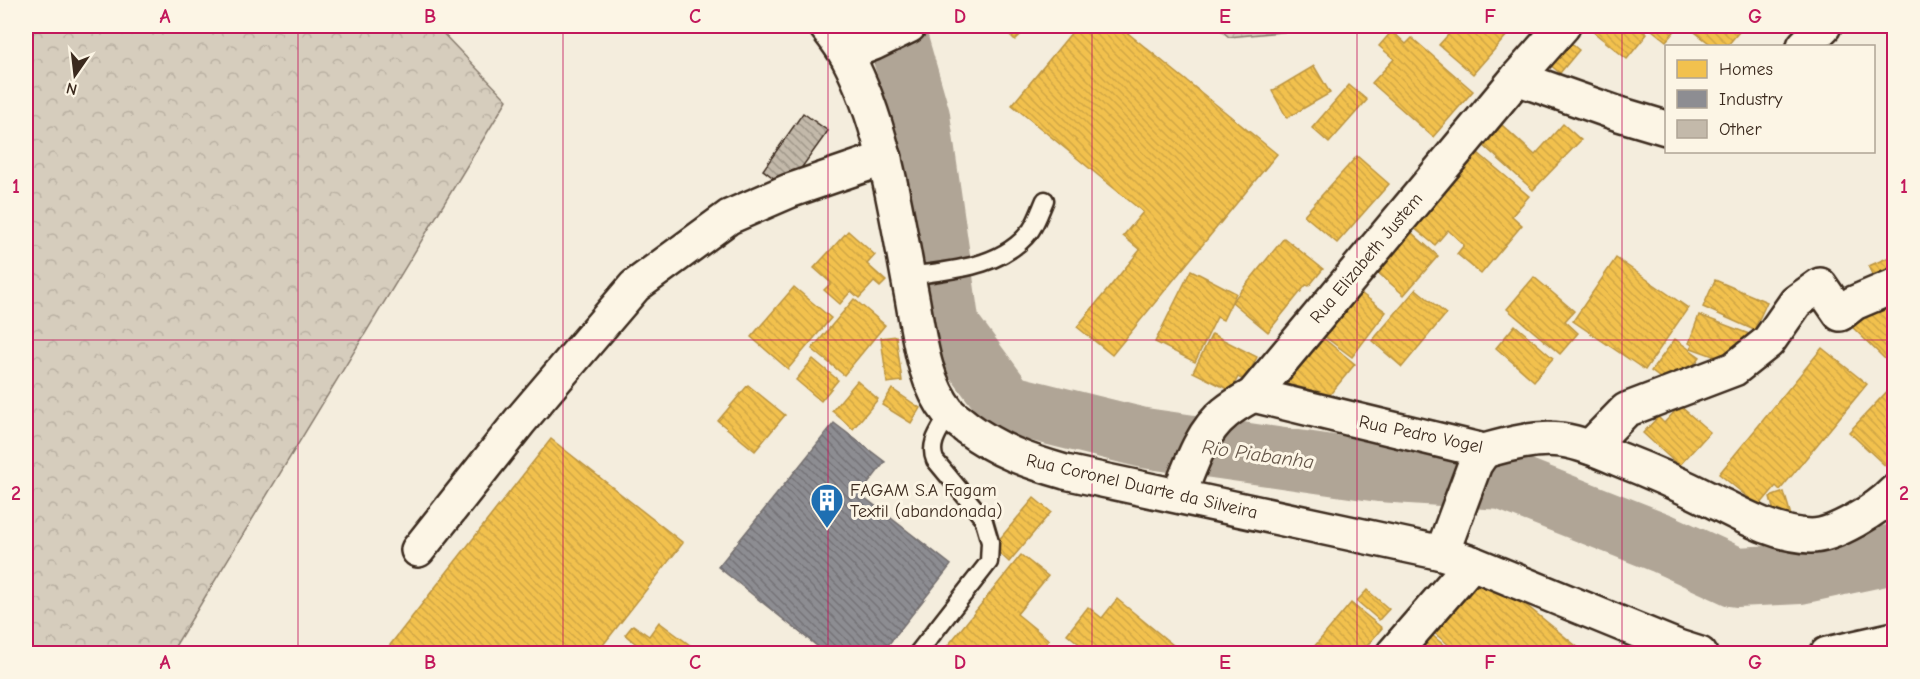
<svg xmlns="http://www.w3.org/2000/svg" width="1920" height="679" viewBox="0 0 1920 679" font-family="'Comic Neue',sans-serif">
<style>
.forest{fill:url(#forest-crowns);stroke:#887c6e;stroke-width:1.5}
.homes{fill:url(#homes-back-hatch);stroke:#bb9440;stroke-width:1.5}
.industry{fill:url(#industry-back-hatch);stroke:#746f6f;stroke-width:1.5}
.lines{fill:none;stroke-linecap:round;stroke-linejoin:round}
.river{stroke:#b0a596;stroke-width:60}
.building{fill:url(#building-back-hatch);stroke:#3b2a1e;stroke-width:1.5}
.service-casing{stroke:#3b2a1e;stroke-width:21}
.minor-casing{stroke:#3b2a1e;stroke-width:38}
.service{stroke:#fcf5e5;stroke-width:16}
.minor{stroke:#fcf5e5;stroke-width:33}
.grid{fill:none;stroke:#c2185b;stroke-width:1.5;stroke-opacity:0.55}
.labels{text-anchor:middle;stroke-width:6;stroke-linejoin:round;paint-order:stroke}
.street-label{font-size:18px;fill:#3b2a1e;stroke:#fcf5e5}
.poi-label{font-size:18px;fill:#3b2a1e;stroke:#fcf5e5;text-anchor:start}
.water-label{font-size:20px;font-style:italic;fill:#645548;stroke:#fcf5e5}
.neatline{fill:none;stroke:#c2185b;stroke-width:2}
.grid-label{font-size:20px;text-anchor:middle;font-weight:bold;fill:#c2185b}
</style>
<defs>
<pattern id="forest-crowns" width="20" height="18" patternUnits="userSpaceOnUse" patternTransform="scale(1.5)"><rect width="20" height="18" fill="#d6cdbd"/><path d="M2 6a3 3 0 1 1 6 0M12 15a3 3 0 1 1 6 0" fill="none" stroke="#b9b0a2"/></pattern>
<pattern id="homes-back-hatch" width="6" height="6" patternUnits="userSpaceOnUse" patternTransform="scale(1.5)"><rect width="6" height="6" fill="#f2c14e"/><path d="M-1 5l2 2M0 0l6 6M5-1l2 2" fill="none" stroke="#d0a644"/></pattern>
<pattern id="industry-back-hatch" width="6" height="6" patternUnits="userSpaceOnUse" patternTransform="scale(1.5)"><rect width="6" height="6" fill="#8d8d92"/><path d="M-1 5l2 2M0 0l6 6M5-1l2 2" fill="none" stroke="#747377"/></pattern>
<pattern id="building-back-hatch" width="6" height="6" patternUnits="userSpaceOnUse" patternTransform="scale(1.5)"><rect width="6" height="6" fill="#c3b9aa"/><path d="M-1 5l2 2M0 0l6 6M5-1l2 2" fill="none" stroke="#a0978a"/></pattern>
</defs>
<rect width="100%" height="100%" fill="#f4eddd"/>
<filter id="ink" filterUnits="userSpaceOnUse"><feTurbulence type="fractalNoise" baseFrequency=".0167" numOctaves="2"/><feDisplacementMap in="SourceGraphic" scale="12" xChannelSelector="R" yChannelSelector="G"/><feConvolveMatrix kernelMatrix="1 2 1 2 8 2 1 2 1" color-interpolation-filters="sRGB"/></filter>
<g filter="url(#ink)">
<g class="forest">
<path d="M26,26h410l71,74 -336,553h-145z"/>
<path d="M1216,26h127l-114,11z"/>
</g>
<g class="homes">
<path d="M1001,26h29l-15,14z"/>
<path d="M1077,26h42l158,128 -165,201 -35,-28 63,-77 -17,-14 20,-24 -131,-107z"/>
<path d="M1456,26h59l-42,48 -34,-29z"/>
<path d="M1586,26h51l10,8 -20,25z"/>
<path d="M1647,26h32l-13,15z"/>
<path d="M1687,26h57l-17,20h-14z"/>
<path d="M1392,31l14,13 6,-6 61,53 -40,46 -61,-54 22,-24 -15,-13z"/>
<path d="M1563,37l16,13 -19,23 -16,-13z"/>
<path d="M1314,66l16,27 -43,25 -15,-27z"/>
<path d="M1349,85l18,15 -38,43 -17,-15z"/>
<path d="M1563,124l18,16 -48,50 -50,-45 19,-20 33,30z"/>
<path d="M1478,153l51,43 -17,20 10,9 -41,49 -24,-20 7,-9 -16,-15 -13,15 -21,-17z"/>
<path d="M1357,156l32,28 -52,59 -33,-28z"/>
<path d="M848,231l27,24 -8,9 19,17 -6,6 -6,-5 -15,16 -8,-7 -11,13 -16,-14 7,-7 -17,-15z"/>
<path d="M1411,232l27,24 -34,39 -27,-23z"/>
<path d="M1284,238l39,31 -14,17 -3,-1 -38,47 -36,-30z"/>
<path d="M1894,255v25l-15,7 -10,-21z"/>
<path d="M1616,258l72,50 -43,62 -72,-49z"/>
<path d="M1191,270l45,23 -13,27 -6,-3 -22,45 -40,-20z"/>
<path d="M1534,277l40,34 -9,10 13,12 -18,21 -53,-45z"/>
<path d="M1715,280l52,22 -13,28 -51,-23z"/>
<path d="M794,287l37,31 -43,51 -37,-32z"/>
<path d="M1354,288l32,24 -34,45 -32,-24z"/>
<path d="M1416,289l30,25 -44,53 -30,-26z"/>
<path d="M854,299l31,26 -41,50 -32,-26z"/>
<path d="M1887,301l7,7v44l-8,8 -42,-41z"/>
<path d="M1699,315l53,20 -25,26 -36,-13 1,-3 -3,-2z"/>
<path d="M1515,325l38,33 -19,23 -38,-33z"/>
<path d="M1212,334l45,23 -12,24 -7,-4 -7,14 -38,-19z"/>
<path d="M896,336l6,45 -15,2 -6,-45z"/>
<path d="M1323,338l32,26 -37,45 -31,-26z"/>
<path d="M1675,339l25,18 -25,32 -24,-18z"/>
<path d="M1822,348l45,36 -87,106 -4,-4 -17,20 -40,-32z"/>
<path d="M813,359l25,21 -17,21 -25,-21z"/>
<path d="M857,381l21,18 -25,30 -21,-18z"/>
<path d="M1894,384v88l-1,1 -44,-41z"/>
<path d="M748,385l37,30 -30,36 -37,-30z"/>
<path d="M892,389l28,19 -9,15 -29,-18z"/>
<path d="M1680,406l30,26 -31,34 -36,-33 15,-16 6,6z"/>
<path d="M551,439l132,104 -87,111h-213z"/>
<path d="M1784,492l8,27 -15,4 -7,-26z"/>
<path d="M1034,498l17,14 -42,50 -16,-15z"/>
<path d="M1021,555l27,21 -31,38 32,26 -11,14h-97z"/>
<path d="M1483,570l103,84h-126l-27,-22z"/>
<path d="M1367,590l22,19 -10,11 -22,-19z"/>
<path d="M1117,599l67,55h-107l6,-7 -16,-13 21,-27 14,11z"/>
<path d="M1351,603l31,25 -22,26h-52z"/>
<path d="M659,622l43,32h-66l4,-7 -15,-12 8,-10 16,11z"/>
<path d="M1432,635l22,19h-38z"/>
</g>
<path class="industry" d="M834,423l51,39 -25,32 91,71 -70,89h-54l-109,-87z"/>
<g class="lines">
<path class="river" d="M894,26l26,90 30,211 57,77 137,34 236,34 123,8 159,63 74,34 64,-3 94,-20"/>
</g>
<path class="building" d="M803,113l25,18 -41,57 -24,-18z"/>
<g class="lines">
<defs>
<g id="service">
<path d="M908,276c43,-6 95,-8 123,-46 6,-9 10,-21 14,-30"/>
<path d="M917,654l72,-92 1,-20 -7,-24 -48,-58c-7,-17 6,-31 14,-46"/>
</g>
<g id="minor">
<path d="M826,26c7,9 15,19 21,30 38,71 49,158 64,236 8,40 11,88 38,121 4,5 12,9 17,14 32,24 61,34 99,45l377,81 30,10 206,84 22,7"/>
<path d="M1804,46l20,-20"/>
<path d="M846,54l28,-11 35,-17"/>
<path d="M1517,78l102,36 47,14"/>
<path d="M1253,395l231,56c25,-7 51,-14 77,-11 21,3 41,12 60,20 31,12 62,26 92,41 30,15 63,34 98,35 23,0 67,-27 83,-44"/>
<path d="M1590,447l36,-37 108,-41 34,-27 28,-40 24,-17 20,29 14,-11 40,-17"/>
<path d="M1179,495c11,-28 22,-63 46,-82 8,-7 19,-13 28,-18l264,-317 46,-52"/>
<path d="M418,550l102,-129 115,-135 94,-69 60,-26 96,-33"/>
<path d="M1442,553l33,-89 9,-13"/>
<path d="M1393,654l79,-91"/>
<path d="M1827,654l67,-15"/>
</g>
</defs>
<use href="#service" class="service-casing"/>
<use href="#minor" class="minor-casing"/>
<use href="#service" class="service"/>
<use href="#minor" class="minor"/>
</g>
</g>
<path class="grid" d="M298,26v628M563,26v628M828,26v628M1092,26v628M1357,26v628M1622,26v628M26,340h1868"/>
<defs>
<symbol id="building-pin" viewBox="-11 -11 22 30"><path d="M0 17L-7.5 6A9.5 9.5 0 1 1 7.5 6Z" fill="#1f6fb2" stroke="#fcf5e5"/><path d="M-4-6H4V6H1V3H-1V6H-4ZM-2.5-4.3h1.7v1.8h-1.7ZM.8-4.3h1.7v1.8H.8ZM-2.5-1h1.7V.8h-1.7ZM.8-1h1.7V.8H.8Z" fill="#fff"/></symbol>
</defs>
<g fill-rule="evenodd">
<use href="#building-pin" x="808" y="481" width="38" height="52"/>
</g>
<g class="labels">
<g class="street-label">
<text transform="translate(1366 258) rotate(-50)" y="6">Rua Elizabeth Justem</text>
<text transform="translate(1421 434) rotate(12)" y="6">Rua Pedro Vogel</text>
<text transform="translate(1142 486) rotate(13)" y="6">Rua Coronel Duarte da Silveira</text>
</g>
<g class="poi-label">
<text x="850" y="496">FAGAM S.A Fagam<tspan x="850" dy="21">Textil (abandonada)</tspan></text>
</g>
<g class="water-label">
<text transform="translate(1258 454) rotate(8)" y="7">Rio Piabanha</text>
</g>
</g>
<rect width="1920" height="679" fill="none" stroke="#fcf5e5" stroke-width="66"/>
<rect x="1665" y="45" width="210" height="108" fill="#fcf5e5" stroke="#afa495" stroke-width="1.5"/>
<rect x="1677" y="60" width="30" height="18" fill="#f2c14e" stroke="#afa495" stroke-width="1.5"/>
<text x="1719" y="75" font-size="18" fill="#3b2a1e">Homes</text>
<rect x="1677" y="90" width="30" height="18" fill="#8d8d92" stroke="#afa495" stroke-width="1.5"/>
<text x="1719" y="105" font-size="18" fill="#3b2a1e">Industry</text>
<rect x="1677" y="120" width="30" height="18" fill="#c3b9aa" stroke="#afa495" stroke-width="1.5"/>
<text x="1719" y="135" font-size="18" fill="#3b2a1e">Other</text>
<g transform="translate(75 75) rotate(194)" stroke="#fcf5e5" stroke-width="4.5" paint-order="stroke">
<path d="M0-4.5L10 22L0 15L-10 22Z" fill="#3b2a1e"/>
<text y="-9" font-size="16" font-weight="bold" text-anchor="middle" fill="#3b2a1e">N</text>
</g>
<rect x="33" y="33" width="1854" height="613" class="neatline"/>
<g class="grid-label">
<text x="165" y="23">A</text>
<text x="430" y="23">B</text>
<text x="695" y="23">C</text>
<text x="960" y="23">D</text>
<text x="1225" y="23">E</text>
<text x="1490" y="23">F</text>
<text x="1755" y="23">G</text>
<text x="16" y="193">1</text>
<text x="1904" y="193">1</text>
<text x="16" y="500">2</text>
<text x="1904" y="500">2</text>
<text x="165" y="669">A</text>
<text x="430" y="669">B</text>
<text x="695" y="669">C</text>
<text x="960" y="669">D</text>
<text x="1225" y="669">E</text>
<text x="1490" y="669">F</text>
<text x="1755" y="669">G</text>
</g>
</svg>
